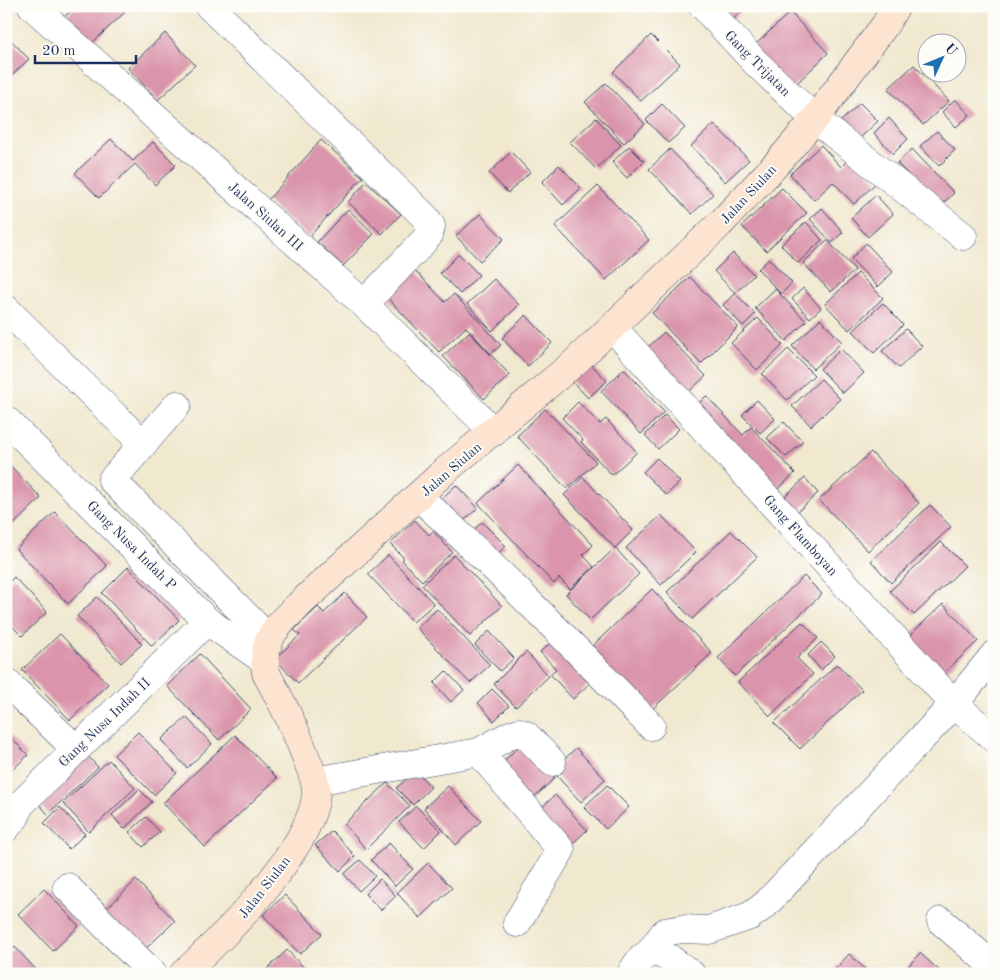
<svg xmlns="http://www.w3.org/2000/svg" width="1000" height="980" viewBox="0 0 1000 980" font-family="'Old Standard TT',serif">
<style>
.building{fill:#da95ac}
.lines{fill:none;stroke-linecap:round;stroke-linejoin:round}
.street-casing{stroke:#3b4b6f;stroke-width:29}
.secondary-casing{stroke:#3b4b6f;stroke-width:29}
.street{stroke:#fff;stroke-width:28}
.secondary{stroke:#fde4d1;stroke-width:28}
.labels{text-anchor:middle;stroke-width:4;stroke-linejoin:round;paint-order:stroke}
.street-label{font-size:14px;fill:#1b2f5e;stroke:#fdfcf7}
</style>
<rect width="100%" height="100%" fill="#fdfcf7"/>
<filter id="ink" filterUnits="userSpaceOnUse"><feTurbulence type="fractalNoise" baseFrequency=".02" numOctaves="2"/><feDisplacementMap in="SourceGraphic" scale="10" xChannelSelector="R" yChannelSelector="G"/><feConvolveMatrix kernelMatrix="1 2 1 2 8 2 1 2 1" color-interpolation-filters="sRGB"/></filter>
<filter id="wash" filterUnits="userSpaceOnUse"><feTurbulence type="fractalNoise" baseFrequency=".0096" numOctaves="4" result="noise"/><feDisplacementMap in="SourceGraphic" scale="20" xChannelSelector="R" yChannelSelector="G"/><feGaussianBlur stdDeviation="1.12" result="paint"/><feColorMatrix in="noise" values="0 0 0 0 0 0 0 0 0 0 0 0 0 0 0 0 0 1.4 0 .05"/><feComposite in="paint" operator="in"/></filter>
<g filter="url(#wash)">
<rect width="100%" height="100%" fill="#f0e8cf"/>
<g id="blocks">
<g class="building">
<path d="M76,6h44l5,6 -39,37 -26,-28z"/>
<path d="M711,6h36l-19,18z"/>
<path d="M790,12l38,41 -37,36 -39,-41z"/>
<path d="M165,33l30,32 -37,35 -30,-32z"/>
<path d="M6,35l23,24 -23,22z"/>
<path d="M651,35l29,29 -39,37 -28,-29z"/>
<path d="M914,65l35,36 -26,24 -35,-36z"/>
<path d="M606,83l39,41 -21,19 -39,-41z"/>
<path d="M955,99l15,16 -14,12 -14,-15z"/>
<path d="M860,103l18,18 -20,19 -18,-18z"/>
<path d="M662,104l23,24 -17,15 -22,-23z"/>
<path d="M596,118l25,27 -25,24 -26,-27z"/>
<path d="M889,118l19,21 -15,15 -19,-21z"/>
<path d="M714,124l35,36 -24,22 -34,-36z"/>
<path d="M937,131l18,19 -16,16 -19,-20z"/>
<path d="M111,139l22,22 20,-19 23,23 -21,20 -20,-21 -36,34 -24,-25z"/>
<path d="M321,140l42,37 -54,60 -42,-36z"/>
<path d="M821,145l20,22 11,-11 25,26 -23,22 -21,-22 -19,18 -24,-26z"/>
<path d="M629,146l15,15 -17,17 -15,-16z"/>
<path d="M670,149l43,45 -21,20 -43,-45z"/>
<path d="M912,149l42,44 -15,14 -42,-44z"/>
<path d="M511,152l19,20 -22,21 -19,-20z"/>
<path d="M559,165l22,23 -18,17 -21,-23z"/>
<path d="M366,182l35,32 -19,20 -34,-32z"/>
<path d="M598,186l51,54 -43,40 -51,-54z"/>
<path d="M782,188l25,25 -41,38 -24,-25z"/>
<path d="M876,195l17,19 -25,23 -17,-19z"/>
<path d="M822,208l21,24 -11,11 -22,-24z"/>
<path d="M348,209l26,25 -31,32 -26,-24z"/>
<path d="M480,214l24,25 -24,22 -24,-25z"/>
<path d="M806,222l16,18 -24,23 -17,-18z"/>
<path d="M827,240l28,30 -24,22 -28,-29z"/>
<path d="M866,243l27,29 -15,15 -27,-28z"/>
<path d="M733,253l21,22 -19,18 20,21 -12,12 -20,-21 12,-12 -21,-22z"/>
<path d="M459,254l20,21 -19,19 -20,-21z"/>
<path d="M769,259l23,24 -11,11 -23,-25z"/>
<path d="M410,265l35,37 9,-8 47,51 -10,9 -25,-27 -27,25 -57,-60z"/>
<path d="M858,273l25,25 -34,32 -24,-26z"/>
<path d="M690,277l48,50 -37,37 -49,-51z"/>
<path d="M494,279l25,26 -27,26 -25,-27z"/>
<path d="M803,288l18,20 -11,10 -18,-19z"/>
<path d="M775,289l31,32 -20,20 -31,-33z"/>
<path d="M883,303l20,22 -29,28 -21,-22z"/>
<path d="M526,315l26,28 -24,23 -26,-28z"/>
<path d="M758,318l25,27 -26,25 -26,-27z"/>
<path d="M820,319l22,23 -29,27 -21,-23z"/>
<path d="M906,329l16,17 -23,22 -17,-17z"/>
<path d="M469,332l41,43 -26,24 -41,-43z"/>
<path d="M664,332l42,44 -22,20 -41,-44z"/>
<path d="M788,349l26,26 -27,25 -25,-26z"/>
<path d="M841,349l23,24 -21,20 -23,-24z"/>
<path d="M588,361l19,20 -19,17 -19,-20z"/>
<path d="M624,369l40,43 -23,22 -40,-43z"/>
<path d="M821,379l19,20 -29,27 -19,-20z"/>
<path d="M706,396l37,39 8,-8 44,46 -20,19 -83,-82z"/>
<path d="M757,400l18,19 -15,14 -18,-18z"/>
<path d="M578,402l22,22 6,-5 31,33 -25,23 -31,-33 2,-2 -21,-22z"/>
<path d="M545,409l51,53 -29,27 -50,-53z"/>
<path d="M665,415l14,14 -21,20 -13,-14z"/>
<path d="M784,422l19,20 -17,15 -19,-19z"/>
<path d="M871,452l48,51 -51,48 -49,-51z"/>
<path d="M657,458l23,24 -14,13 -23,-23z"/>
<path d="M6,461l35,37 -35,34z"/>
<path d="M518,465l75,80 -10,10 11,12 -24,22 -11,-11 -5,6 -76,-81z"/>
<path d="M583,477l50,53 -18,18 -51,-53z"/>
<path d="M805,478l13,15 -26,24 -14,-14z"/>
<path d="M456,485l22,23 -19,17 -21,-23z"/>
<path d="M930,505l21,22 -60,56 -20,-22z"/>
<path d="M55,512l52,54 -39,38 -52,-55z"/>
<path d="M661,515l35,37 -35,33 -35,-37z"/>
<path d="M415,520l14,15 4,-4 19,21 -30,29 -20,-21 2,-2 -14,-14z"/>
<path d="M482,522l24,24 -14,13 -23,-25z"/>
<path d="M731,531l26,26 -65,62 -25,-27z"/>
<path d="M941,542l24,24 -51,49 -24,-24z"/>
<path d="M615,548l24,26 -49,46 -24,-26z"/>
<path d="M388,555l46,49 -21,18 -45,-48z"/>
<path d="M454,555l48,51 -32,30 -48,-51z"/>
<path d="M128,567l51,53 -27,26 -50,-53z"/>
<path d="M804,576l18,18 -87,82 -17,-18z"/>
<path d="M14,577l33,35 -25,24 -9,-9 -7,6v-48z"/>
<path d="M652,589l60,64 -65,61 -60,-63z"/>
<path d="M345,593l22,24 -69,66 -23,-24 25,-24 -6,-5 24,-23 6,6z"/>
<path d="M97,597l45,47 -21,19 -44,-47z"/>
<path d="M943,604l35,37 -34,32 -35,-37z"/>
<path d="M437,609l53,56 -20,18 -53,-55z"/>
<path d="M802,622l16,16 -21,20 16,16 -43,42 -32,-34z"/>
<path d="M489,631l25,27 -14,13 -25,-26z"/>
<path d="M60,634l48,50 -38,36 -48,-50z"/>
<path d="M556,638l39,40 -22,21 -23,-25 6,-5 -16,-17z"/>
<path d="M821,642l14,14 -14,14 -13,-15z"/>
<path d="M526,652l23,24 -33,31 -22,-23z"/>
<path d="M200,654l51,55 -32,31 -52,-54z"/>
<path d="M837,664l25,26 -62,59 -26,-26z"/>
<path d="M446,671l18,19 -13,12 -17,-19z"/>
<path d="M492,689l17,17 -15,15 -16,-18z"/>
<path d="M186,717l26,27 -25,24 -26,-28z"/>
<path d="M138,732l39,41 -23,22 -40,-40z"/>
<path d="M6,733l22,22 -22,21z"/>
<path d="M235,735l42,43 -72,69 -42,-44z"/>
<path d="M522,743l33,35 -27,25 -32,-34z"/>
<path d="M576,748l29,31 -24,23 -29,-31z"/>
<path d="M81,749l17,18 -50,47 -16,-18z"/>
<path d="M109,760l26,28 -46,44 -26,-29z"/>
<path d="M416,771l15,16 -18,18 -17,-17z"/>
<path d="M387,783l23,23 -44,43 -22,-25z"/>
<path d="M607,785l22,22 -23,22 -22,-22z"/>
<path d="M448,786l33,35 -25,24 -32,-37z"/>
<path d="M139,789l13,13 -28,27 -12,-14z"/>
<path d="M555,795l32,35 -17,16 -33,-34z"/>
<path d="M416,806l25,25 -17,17 -25,-26z"/>
<path d="M60,807l25,27 -16,15 -25,-26z"/>
<path d="M146,817l14,15 -17,15 -14,-15z"/>
<path d="M332,831l23,25 -15,15 -25,-26z"/>
<path d="M389,843l24,26 -18,17 -24,-26z"/>
<path d="M360,860l15,16 -16,15 -15,-17z"/>
<path d="M428,863l24,25 -32,30 -23,-25z"/>
<path d="M380,879l16,17 -15,14 -16,-16z"/>
<path d="M136,880l39,41 -35,33 -38,-41z"/>
<path d="M44,889l35,37 -26,25 -35,-37z"/>
<path d="M285,895l37,39 -22,20 -37,-39z"/>
<path d="M15,947l25,27h-34v-19z"/>
<path d="M287,950l23,24h-48z"/>
<path d="M920,953l23,21h-42z"/>
<path d="M849,954l19,18 -2,2h-35z"/>
</g>
</g>
</g>
<g filter="url(#ink)">
<use href="#blocks" fill-opacity="0" stroke="#3b4b6f" stroke-width="1"/>
<g class="lines">
<defs>
<g id="street">
<path d="M32,6l332,298 130,128"/>
<path d="M209,6l217,212 5,8 -2,9 -7,8 -58,61"/>
<path d="M703,6l53,57 59,56 148,117"/>
<path d="M6,309l137,135"/>
<path d="M612,327l342,377 40,34"/>
<path d="M177,405l-65,75 157,159"/>
<path d="M6,420l201,201 58,40"/>
<path d="M419,497c80,73 156,151 232,229"/>
<path d="M6,682l70,67"/>
<path d="M479,752l82,98 -44,73"/>
<path d="M315,781l164,-29 31,-17 9,-3 7,3 26,27"/>
<path d="M6,828l10,-12 3,-10 188,-185"/>
<path d="M67,887l86,87"/>
<path d="M941,921l53,46"/>
<path d="M650,952l15,-20 17,-3 27,1 41,-14 15,-11 189,-201 40,-49"/>
<path d="M631,974c19,-37 34,-18 60,0"/>
</g>
<path id="secondary" d="M183,974c43,-40 84,-81 115,-132 8,-14 18,-33 18,-50 0,-10 -4,-20 -8,-29 -11,-31 -26,-61 -42,-90 -5,-37 14,-50 38,-73l141,-129 130,-109 145,-138 60,-64 35,-41 70,-94 11,-19"/>
</defs>
<use href="#street" class="street-casing"/>
<use href="#secondary" class="secondary-casing"/>
<use href="#street" class="street"/>
<use href="#secondary" class="secondary"/>
</g>
</g>
<g class="labels">
<g class="street-label">
<text transform="translate(758 63) rotate(45)" y="5">Gang Trijatan</text>
<text transform="translate(748 194) rotate(-47)" y="5">Jalan Siulan</text>
<text transform="translate(266 216) rotate(42)" y="5">Jalan Siulan III</text>
<text transform="translate(451 469) rotate(-41)" y="5">Jalan Siulan</text>
<text transform="translate(801 535) rotate(48)" y="5">Gang Flamboyan</text>
<text transform="translate(132 545) rotate(45)" y="5">Gang Nusa Indah P</text>
<text transform="translate(104 722) rotate(-44)" y="5">Gang Nusa Indah II</text>
<text transform="translate(264 887) rotate(-52)" y="5">Jalan Siulan</text>
</g>
</g>
<rect width="1000" height="980" fill="none" stroke="#fdfcf7" stroke-width="25"/>
<g transform="translate(942 58) rotate(46)"><circle r="24" fill="#fdfcf7" stroke="#a3aaba"/>
<path d="M0-4L9 19L0 12L-9 19Z" fill="#1f6fb2"/>
<text y="-8" font-size="14" font-weight="bold" text-anchor="middle" fill="#1b2f5e">U</text>
</g>
<path d="M35 55v8h101v-8" fill="none" stroke="#1b2f5e" stroke-width="2.5"/>
<text x="42" y="55" font-size="15" fill="#1b2f5e" stroke="#fdfcf7" stroke-width="4" paint-order="stroke">20 m</text>
</svg>
